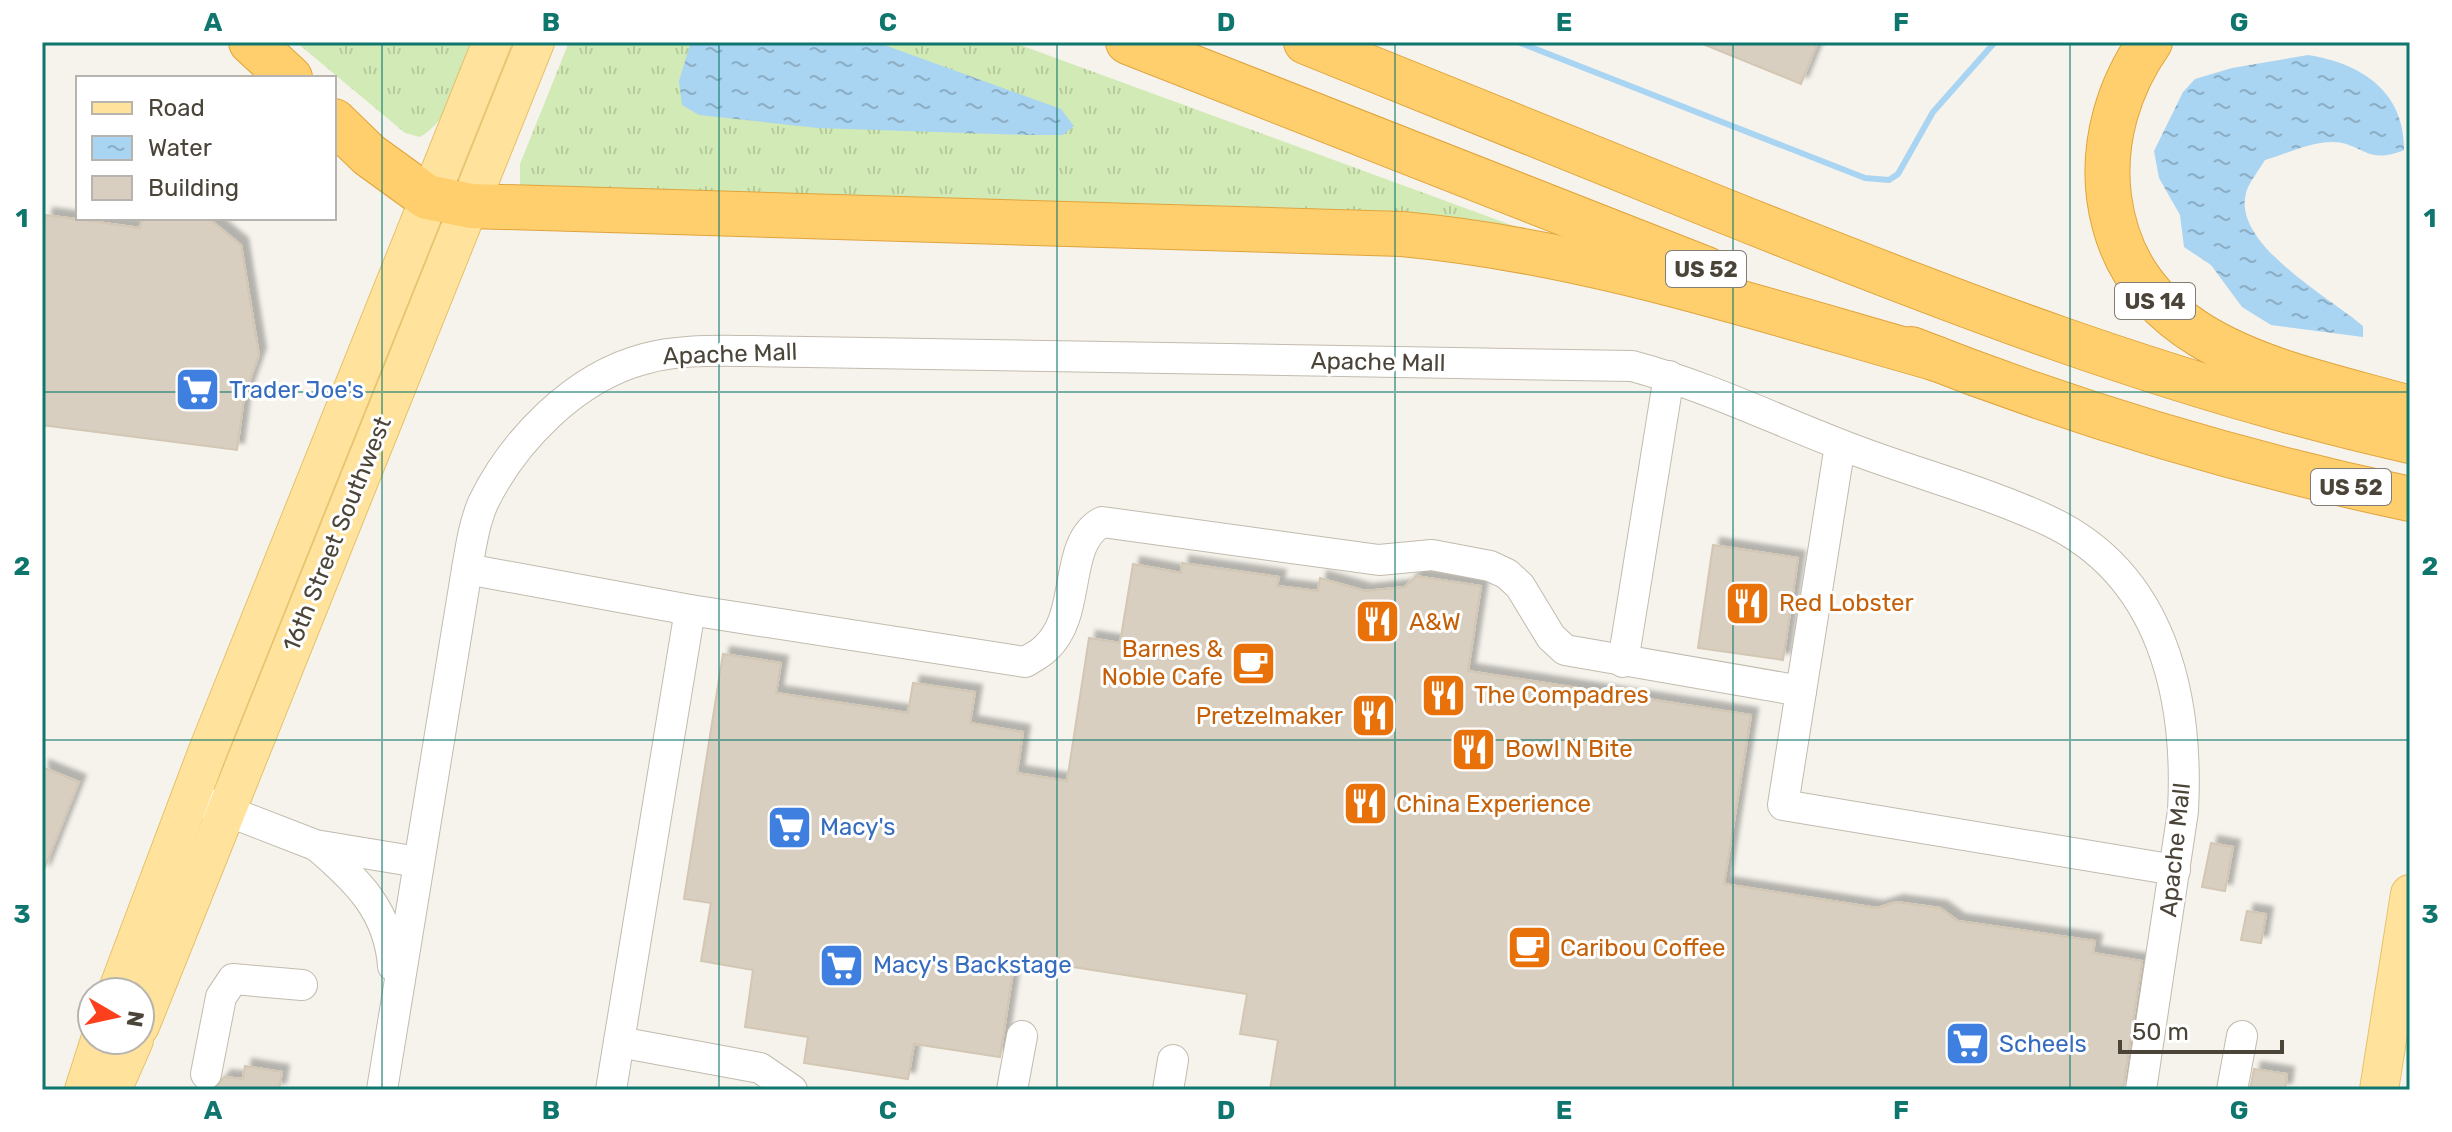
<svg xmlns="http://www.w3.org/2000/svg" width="2452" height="1132" viewBox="0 0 2452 1132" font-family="Rubik,sans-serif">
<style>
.grass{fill:url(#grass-tufts)}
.water{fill:url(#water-ripples)}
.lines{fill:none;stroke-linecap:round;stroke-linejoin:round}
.stream{stroke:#a9d4f2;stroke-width:6}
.building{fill:#d8cfc1;stroke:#d3c7b4;stroke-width:2;filter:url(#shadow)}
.minor-casing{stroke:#c2bbae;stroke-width:32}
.major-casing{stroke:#e6c16a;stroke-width:40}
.highway-casing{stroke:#e0a43c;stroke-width:46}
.minor{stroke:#fff;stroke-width:30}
.major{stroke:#ffe39c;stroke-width:38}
.highway{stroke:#ffcf6e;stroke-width:44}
.grid{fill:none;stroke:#0f766e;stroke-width:2;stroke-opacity:0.55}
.labels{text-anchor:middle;stroke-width:6;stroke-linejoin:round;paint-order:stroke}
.shield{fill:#fff;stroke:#817c74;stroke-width:2}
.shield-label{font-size:22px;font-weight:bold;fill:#4b4439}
.street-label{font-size:24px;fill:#4b4439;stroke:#fff}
.shop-label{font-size:24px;fill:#366cbe;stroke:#fff;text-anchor:start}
.food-label{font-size:24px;fill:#c56008;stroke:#fff;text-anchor:start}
.neatline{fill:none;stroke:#0f766e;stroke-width:3}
.grid-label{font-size:26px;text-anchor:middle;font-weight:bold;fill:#0f766e}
</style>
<defs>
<pattern id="grass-tufts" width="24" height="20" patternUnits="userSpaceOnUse" patternTransform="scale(2)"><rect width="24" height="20" fill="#d2eab5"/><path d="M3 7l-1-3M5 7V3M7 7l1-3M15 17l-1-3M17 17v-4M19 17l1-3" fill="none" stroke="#b6ca9c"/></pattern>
<pattern id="water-ripples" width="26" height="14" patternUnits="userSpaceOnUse" patternTransform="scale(2)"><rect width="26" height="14" fill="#a9d4f2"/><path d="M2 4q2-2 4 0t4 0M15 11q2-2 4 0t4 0" fill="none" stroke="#8caec5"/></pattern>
<filter id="shadow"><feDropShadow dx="7" dy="-7" stdDeviation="2" flood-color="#0004"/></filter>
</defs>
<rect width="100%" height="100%" fill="#f6f3ec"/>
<g class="grass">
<path d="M296,42h179c-14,32 -24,78 -55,95l-15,-4z"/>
<path d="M569,42h443l510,187 -1002,-43v-22z"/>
</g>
<g class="water">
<path d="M691,42h185l185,67 13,17 -11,9h-35l-210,-7 -119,-13 -17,-10 -3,-24z"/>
<path d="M2308,55c52,8 97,36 96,95 -38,16 -42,-8 -72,-8 -22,0 -46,12 -67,18 -6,10 -16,22 -19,33 -14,51 83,104 117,133v11l-92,-12 -29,-18 -31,-42 -27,-18 -4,-32 -21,-37 -5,-27 29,-59 12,-13 37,-11z"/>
</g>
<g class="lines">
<path class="stream" d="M1518,42l347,136 24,2 9,-6 35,-62 62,-70"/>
</g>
<g class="building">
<path d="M1698,42h120l-17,42z"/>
<path d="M46,215l94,13 2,-10h66l33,27 18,110 -15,42 -7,53 -195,-25v-184z"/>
<path d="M1713,545l85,13 -15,102 -85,-12z"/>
<path d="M1182,563l97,14 -2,9 41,5 2,-13 45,13 40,-4 11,-11 65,10 -13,85 283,44 -27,169 153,24 19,-6 44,6 18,13 137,20 -2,12 49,8 -19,129h-853l8,-50 -38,-6 7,-40 -232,-36 -15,99 -86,-13 -6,35 -104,-16 4,-26 -63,-10 8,-57 -52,-9 10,-58 -27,-4 39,-245 58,9 -5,30 132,20 5,-30 62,9 -5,31 53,9 -6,41 50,8 22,-143 31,5 13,-79 48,9z"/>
<path d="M42,767l37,15 -36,90h-1z"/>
<path d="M2211,843l22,4 -8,44 -23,-4z"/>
<path d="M2247,911l19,3 -5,29 -20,-3z"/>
<path d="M245,1066l37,6 -3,18h-65l10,-13 19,2z"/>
<path d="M2254,1069l33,5 -2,16h-35z"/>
</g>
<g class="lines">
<defs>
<g id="minor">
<path d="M1840,445l-57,360 392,65"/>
<path d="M467,569l223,41 335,52c7,-4 15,-8 21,-14 37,-34 16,-104 56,-126l277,38 53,-5 58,11 17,8 13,12 31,51 14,13 236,41"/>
<path d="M1623,662l46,-286"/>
<path d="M209,804l106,41 103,17"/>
<path d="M317,846c40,34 72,65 76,120"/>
<path d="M619,1042l141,26 32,22"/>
<path d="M206,1074l15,-77 12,-18 69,6"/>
<path d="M382,1090l85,-521c4,-23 7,-45 16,-66 30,-62 92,-126 161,-144 35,-10 73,-8 110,-8l878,15c79,21 152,58 228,86 62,23 129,41 189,69 114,54 140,176 134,290l-42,279"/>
<path d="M611,1090l79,-480"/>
<path d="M1012,1090l10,-54"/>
<path d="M1168,1090l5,-30"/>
<path d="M2232,1090l10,-54"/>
</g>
<g id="major">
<path d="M117,992l90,-239 285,-711"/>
<path d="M140,1026l395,-984"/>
<path d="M84,1090l16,-50"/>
<path d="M112,1090l22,-50"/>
<path d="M2379,1090l31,-196"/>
</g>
<g id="highway">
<path d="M251,42l39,36"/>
<path d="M1128,42l578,227"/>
<path d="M1306,42c138,57 277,112 416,168 225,90 450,178 688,231"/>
<path d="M2150,42c-31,44 -48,99 -41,155 20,153 179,176 301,211"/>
<path d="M334,121l35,34 58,42 44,9 931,28c183,17 358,75 535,125"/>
<path d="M1911,349c162,64 329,114 499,150"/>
</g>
</defs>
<use href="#minor" class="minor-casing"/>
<use href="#major" class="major-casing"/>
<use href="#highway" class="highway-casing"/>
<use href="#minor" class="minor"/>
<use href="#major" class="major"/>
<use href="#highway" class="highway"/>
</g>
<path class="grid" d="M382,42v1048M719,42v1048M1057,42v1048M1395,42v1048M1733,42v1048M2070,42v1048M42,392h2368M42,740h2368"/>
<defs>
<symbol id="supermarket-square" viewBox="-11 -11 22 22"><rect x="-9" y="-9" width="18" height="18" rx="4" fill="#3f7fe0" stroke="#fff"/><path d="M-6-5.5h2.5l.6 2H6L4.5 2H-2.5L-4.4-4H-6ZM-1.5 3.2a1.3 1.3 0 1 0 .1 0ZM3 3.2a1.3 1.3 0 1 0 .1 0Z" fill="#fff"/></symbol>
<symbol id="restaurant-square" viewBox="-11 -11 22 22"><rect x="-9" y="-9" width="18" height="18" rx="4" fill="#e8710a" stroke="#fff"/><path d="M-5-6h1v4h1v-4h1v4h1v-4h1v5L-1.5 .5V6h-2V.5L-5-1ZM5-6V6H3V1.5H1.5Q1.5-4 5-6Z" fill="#fff"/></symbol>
<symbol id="cafe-square" viewBox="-11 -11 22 22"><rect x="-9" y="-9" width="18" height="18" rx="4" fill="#e8710a" stroke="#fff"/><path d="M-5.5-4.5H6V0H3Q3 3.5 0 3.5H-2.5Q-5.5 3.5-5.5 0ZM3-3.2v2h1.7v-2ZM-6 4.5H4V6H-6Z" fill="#fff"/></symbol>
</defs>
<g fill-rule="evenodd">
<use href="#supermarket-square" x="172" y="364" width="51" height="51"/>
<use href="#restaurant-square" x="1722" y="578" width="51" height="51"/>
<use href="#restaurant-square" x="1352" y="596" width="51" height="51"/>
<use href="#cafe-square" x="1228" y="638" width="51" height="51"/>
<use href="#restaurant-square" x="1418" y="670" width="51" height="51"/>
<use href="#restaurant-square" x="1348" y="690" width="51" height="51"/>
<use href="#restaurant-square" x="1448" y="724" width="51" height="51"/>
<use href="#restaurant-square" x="1340" y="778" width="51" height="51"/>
<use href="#supermarket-square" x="764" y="802" width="51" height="51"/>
<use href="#cafe-square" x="1504" y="922" width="51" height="51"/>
<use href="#supermarket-square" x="816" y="940" width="51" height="51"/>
<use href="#supermarket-square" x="1942" y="1018" width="51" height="51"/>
</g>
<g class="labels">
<g class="shield">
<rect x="1666" y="251" width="80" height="36" rx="6"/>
<rect x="2115" y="283" width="80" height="36" rx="6"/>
<rect x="2311" y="469" width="80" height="36" rx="6"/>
</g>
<g class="shield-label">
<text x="1706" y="277">US 52</text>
<text x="2155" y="309">US 14</text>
<text x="2351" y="495">US 52</text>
</g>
<g class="street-label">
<text transform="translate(730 354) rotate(-2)" y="8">Apache Mall</text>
<text transform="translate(1378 362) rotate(1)" y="8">Apache Mall</text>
<text transform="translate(337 534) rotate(-68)" y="8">16th Street Southwest</text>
<text transform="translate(2175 850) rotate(-84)" y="8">Apache Mall</text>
</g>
<g class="shop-label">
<text x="229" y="398">Trader Joe's</text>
<text x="820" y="835">Macy's</text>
<text x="873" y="973">Macy's Backstage</text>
<text x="1999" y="1052">Scheels</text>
</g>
<g class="food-label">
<text x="1779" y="611">Red Lobster</text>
<text x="1409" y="630">A&amp;W</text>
<text x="1223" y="657" text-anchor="end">Barnes &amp;<tspan x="1223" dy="28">Noble Cafe</tspan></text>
<text x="1474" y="703">The Compadres</text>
<text x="1343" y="724" text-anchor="end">Pretzelmaker</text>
<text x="1505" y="757">Bowl N Bite</text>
<text x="1396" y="812">China Experience</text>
<text x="1560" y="956">Caribou Coffee</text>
</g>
</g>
<rect width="2452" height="1132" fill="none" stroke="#ffffff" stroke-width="88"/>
<rect x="76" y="76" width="260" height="144" fill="#ffffff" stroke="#b7b4b0" stroke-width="2"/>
<rect x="92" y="102" width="40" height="12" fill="#ffe39c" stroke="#b7b4b0" stroke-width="2"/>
<text x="148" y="116" font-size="24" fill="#4b4439">Road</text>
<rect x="92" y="136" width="40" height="24" fill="url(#water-ripples)" stroke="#b7b4b0" stroke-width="2"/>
<text x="148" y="156" font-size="24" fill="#4b4439">Water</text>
<rect x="92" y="176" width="40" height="24" fill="#d8cfc1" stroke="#b7b4b0" stroke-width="2"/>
<text x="148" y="196" font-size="24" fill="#4b4439">Building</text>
<g transform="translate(116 1016) rotate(99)"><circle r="38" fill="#ffffff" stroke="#b7b4b0" stroke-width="2"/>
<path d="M0-6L14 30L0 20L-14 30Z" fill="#fc3f1d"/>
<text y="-12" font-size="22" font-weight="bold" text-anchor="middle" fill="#4b4439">N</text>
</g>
<path d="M2120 1040v12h162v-12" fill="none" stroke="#4b4439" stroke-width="4"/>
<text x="2132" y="1040" font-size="24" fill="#4b4439" stroke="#ffffff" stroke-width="6" paint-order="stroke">50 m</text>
<rect x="44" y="44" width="2364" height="1044" class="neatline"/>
<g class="grid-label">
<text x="213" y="31">A</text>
<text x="551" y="31">B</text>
<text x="888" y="31">C</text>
<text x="1226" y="31">D</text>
<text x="1564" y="31">E</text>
<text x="1901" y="31">F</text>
<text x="2239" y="31">G</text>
<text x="22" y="227">1</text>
<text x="2430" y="227">1</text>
<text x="22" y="575">2</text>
<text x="2430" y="575">2</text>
<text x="22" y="923">3</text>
<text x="2430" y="923">3</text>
<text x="213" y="1119">A</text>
<text x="551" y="1119">B</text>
<text x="888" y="1119">C</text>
<text x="1226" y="1119">D</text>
<text x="1564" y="1119">E</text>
<text x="1901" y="1119">F</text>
<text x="2239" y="1119">G</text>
</g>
</svg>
